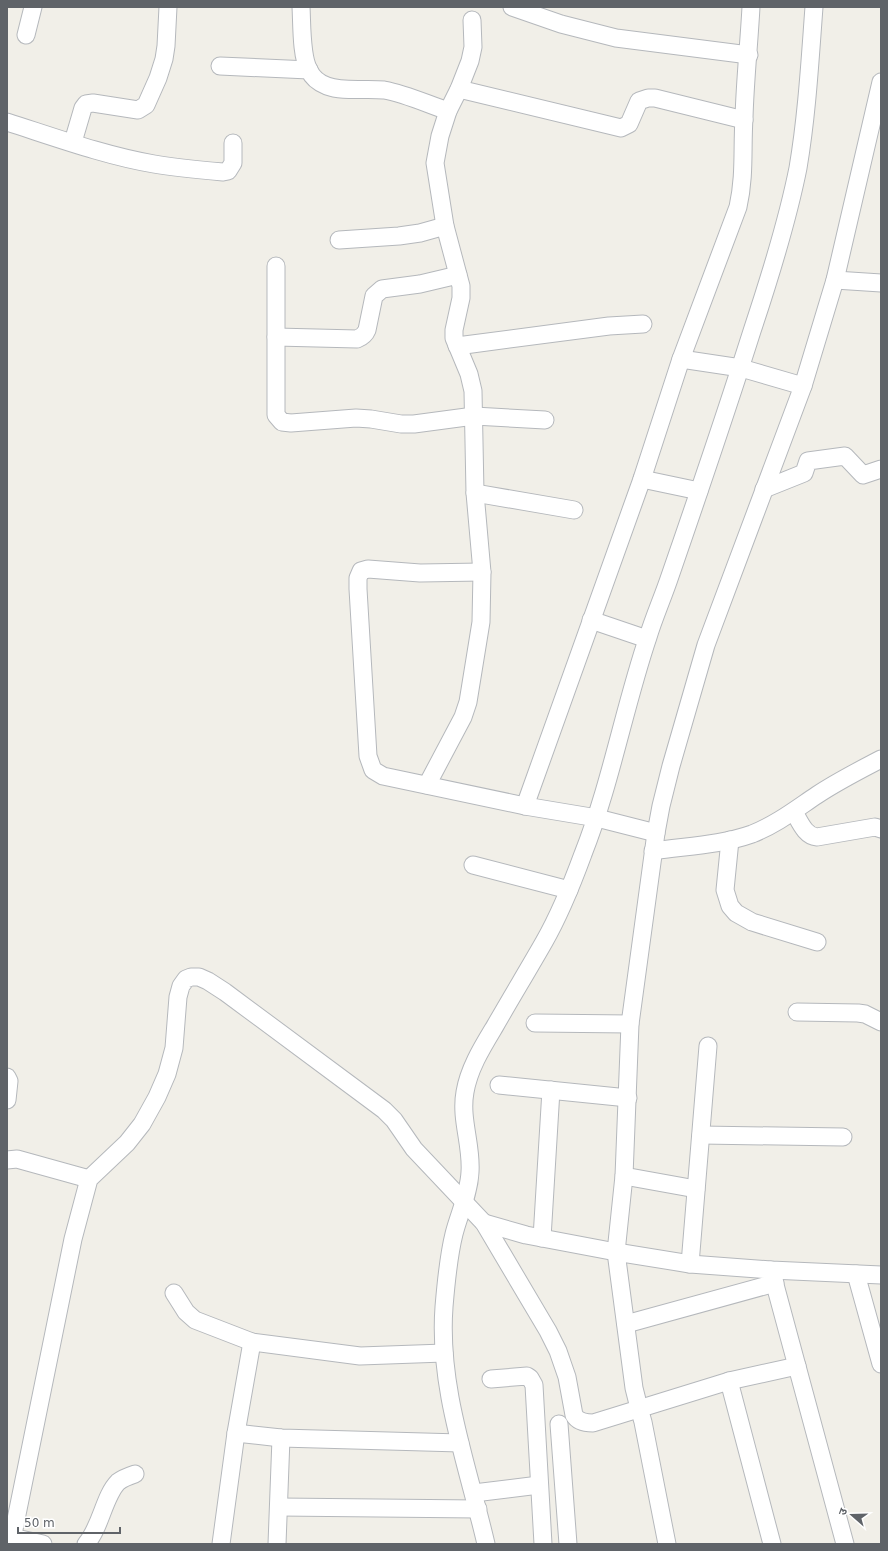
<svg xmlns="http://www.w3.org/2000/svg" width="888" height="1551" viewBox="0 0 888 1551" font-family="'DejaVu Sans','Noto Sans Devanagari',sans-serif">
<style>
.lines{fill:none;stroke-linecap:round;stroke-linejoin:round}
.minor-casing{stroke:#b5b8bc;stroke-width:19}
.minor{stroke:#fff;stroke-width:17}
</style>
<rect width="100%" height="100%" fill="#f1efe8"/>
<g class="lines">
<defs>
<g id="minor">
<path d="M301,7c1,16 0,50 8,63 3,7 10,13 18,16 16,6 39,2 57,4 22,4 43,14 64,21"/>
<path d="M512,7l49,17 55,14 133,17"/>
<path d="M26,35l7,-28"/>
<path d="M220,66l89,4"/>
<path d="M459,89l162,39 8,-4 10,-23 9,-3h7l89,22"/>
<path d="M7,122c47,15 99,34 147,42 23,4 46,6 69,8l5,-1 5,-8v-20"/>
<path d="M73,142l10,-34 3,-4 7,-1 45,7 8,-5 12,-27 6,-19 2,-13 2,-39"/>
<path d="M339,240l60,-4 21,-3 25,-7"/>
<path d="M276,266v149l6,7 9,1 65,-5 15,1 30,5h13l60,-8 71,4"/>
<path d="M835,280l46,3"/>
<path d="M276,337l81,2c5,-2 8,-4 10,-9l7,-34 8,-7 38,-5 38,-9"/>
<path d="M457,346l152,-20 34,-2"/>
<path d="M681,359l60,9 62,18"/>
<path d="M642,479l57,12"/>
<path d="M764,489l40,-16 4,-12 37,-5 18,19 18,-6"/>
<path d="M475,493l99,17"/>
<path d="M482,572l-62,1 -52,-4 -7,2 -3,7v11l10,167 5,14 10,6 142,30 72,12 59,15"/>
<path d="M591,620l56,19"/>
<path d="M427,785l36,-68 5,-15 13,-80 1,-50 -7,-79 -2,-102 -4,-17 -15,-36v-8l7,-32v-12l-16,-60 -10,-63 5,-27 8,-25 11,-22 11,-28 3,-14 -1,-27"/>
<path d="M525,806l117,-327 39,-120 57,-152c7,-31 4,-58 6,-89 1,-37 5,-74 7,-111"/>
<path d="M794,812c6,10 11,24 23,25l58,-10 6,2"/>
<path d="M730,840l-5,50 5,16 6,7 16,9 65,20"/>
<path d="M653,851c33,-5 68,-6 99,-17 25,-10 44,-25 65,-39 21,-14 43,-25 64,-36"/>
<path d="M473,865l96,25"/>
<path d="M797,1012l61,1 7,1 16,8"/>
<path d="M535,1023l95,1"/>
<path d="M7,1077l2,4 -2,19"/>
<path d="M499,1085l129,13"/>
<path d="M701,1135l142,2"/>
<path d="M7,1160l10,-1 72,20"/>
<path d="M624,1176l72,13"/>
<path d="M484,1223l42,12 90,17 74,12 81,6 110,5"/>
<path d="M542,1238l9,-148"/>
<path d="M690,1264l18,-218"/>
<path d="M771,1270l74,274"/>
<path d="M856,1274l25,90"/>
<path d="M174,1293l12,19 9,8 57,22 108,14 84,-3"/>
<path d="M626,1324l149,-41"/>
<path d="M491,1379l36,-3 3,2 4,7 9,159"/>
<path d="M729,1381l43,163"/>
<path d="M559,1424l9,120"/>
<path d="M236,1433l45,5 179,5"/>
<path d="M474,1493l65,-8"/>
<path d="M279,1507l199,2"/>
<path d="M7,1536l36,8"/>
<path d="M11,1544l62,-305 16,-60 38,-36 15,-19 15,-27 10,-23 7,-26 4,-51 3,-11 5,-7 5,-2h8l9,4 17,11 159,118 10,10 20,29 70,74 64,108 10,20 9,26 7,38c4,7 11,8 19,8l136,-42 68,-15"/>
<path d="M86,1544c15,-17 18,-48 32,-62 5,-4 11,-6 17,-8"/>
<path d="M221,1544l15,-111 16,-91"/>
<path d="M277,1544l4,-106"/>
<path d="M486,1544c-18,-78 -48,-156 -42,-237 2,-24 4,-49 10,-73 5,-20 15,-40 16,-62 2,-27 -10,-53 -5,-80 4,-24 18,-46 30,-66 16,-28 33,-56 49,-84 16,-28 28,-58 39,-88 28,-71 41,-146 65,-217 6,-20 15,-40 22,-61 28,-81 56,-163 82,-245 18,-54 35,-108 46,-163 9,-53 12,-108 16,-161"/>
<path d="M667,1544l-24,-122 -4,-14 -5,-20 -18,-136 8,-76 6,-152 26,-191 5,-27 10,-40 35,-121 97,-259 32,-106 46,-198"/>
</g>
</defs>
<use href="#minor" class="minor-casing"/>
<use href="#minor" class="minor"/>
</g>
<rect width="888" height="1551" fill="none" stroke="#5f6368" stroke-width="16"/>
<g transform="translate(852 1515) rotate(290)" stroke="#ffffff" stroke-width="3" paint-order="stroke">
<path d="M0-3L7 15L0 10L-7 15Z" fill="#5f6368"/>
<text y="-6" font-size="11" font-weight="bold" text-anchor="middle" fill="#5f6368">उ</text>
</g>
<path d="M18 1527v6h102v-6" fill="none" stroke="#5f6368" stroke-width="2"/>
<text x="24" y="1527" font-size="12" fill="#5f6368" stroke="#ffffff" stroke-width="3" paint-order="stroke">50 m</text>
</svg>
